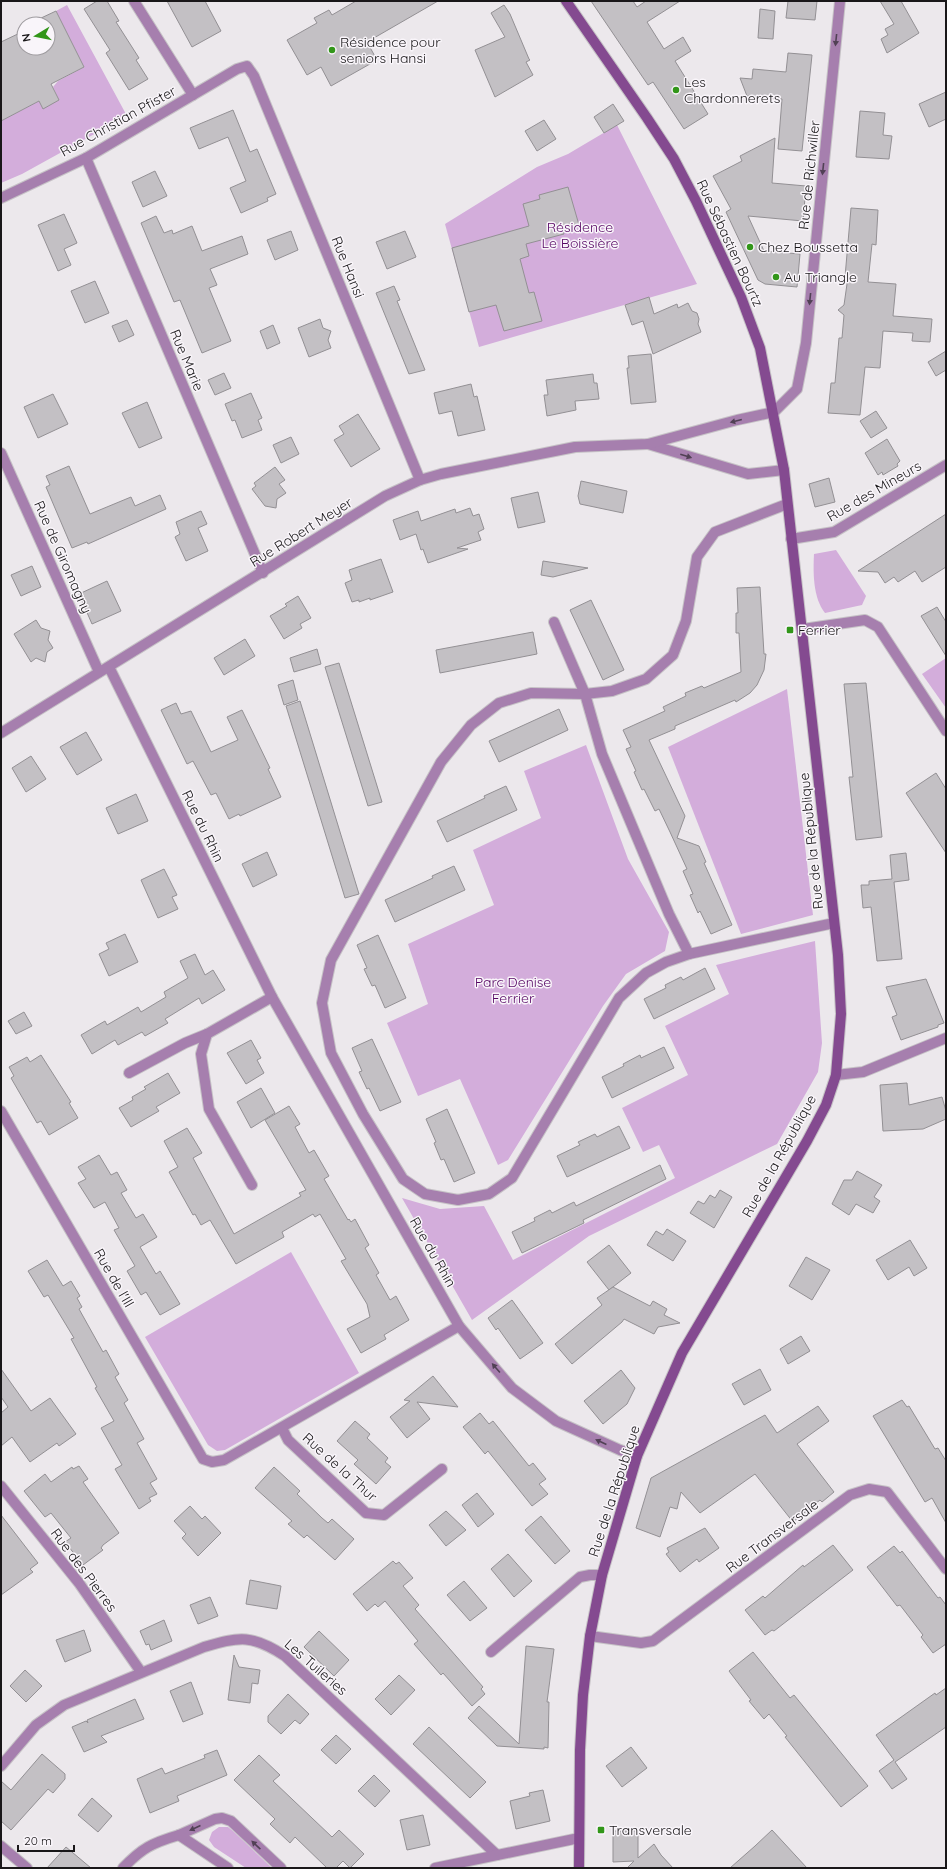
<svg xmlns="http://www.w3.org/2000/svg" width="947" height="1869" viewBox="0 0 947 1869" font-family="Quicksand,sans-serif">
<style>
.green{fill:#d3addb}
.building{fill:#c3c0c4;stroke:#939094}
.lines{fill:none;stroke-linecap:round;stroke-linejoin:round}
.minor-casing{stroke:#c6c2c6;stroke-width:12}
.secondary-casing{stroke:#c6c2c6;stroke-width:12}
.minor{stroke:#a67fae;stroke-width:10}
.secondary{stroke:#844a90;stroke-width:10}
.oneway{fill:#514155}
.poi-dot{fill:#329619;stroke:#f9f5fa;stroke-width:1.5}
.labels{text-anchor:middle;stroke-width:3;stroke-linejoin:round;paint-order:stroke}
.poi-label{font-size:14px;fill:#191719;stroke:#f9f5fa;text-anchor:start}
.street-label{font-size:14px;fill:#191719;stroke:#f9f5fa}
.park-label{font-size:14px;fill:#550463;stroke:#f9f5fa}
</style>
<rect width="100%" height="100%" fill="#ece8ec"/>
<g class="green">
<path d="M67,5l60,111 -105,58 -21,9v-62l38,-20 4,7 16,-8 -6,-13 5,-6 26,-14 -28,-56z"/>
<path d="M617,125l80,159 -218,63 -34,-123 92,-57 31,-13z"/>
<path d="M836,550l30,46 -4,9 -37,8c-12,-15 -12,-40 -11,-59z"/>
<path d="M946,658v50l-24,-34z"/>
<path d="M787,689l26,226 -72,19 -73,-187z"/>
<path d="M586,745l42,114 41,73 -4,19 -39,23 -23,32 -95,154 -10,5 -38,-86 -42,17 -31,-73 41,-19 -20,-60 86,-39 -21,-55 68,-32 -17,-47z"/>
<path d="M815,941l7,102 -4,29 -41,72 -188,92 -117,84 -70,-122 38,11 44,-3 29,54 162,-82 -16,-33 -16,7 -21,-44 66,-33 -23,-49 64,-32 -13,-29z"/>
<path d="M291,1252l68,121 -134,77 -8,1 -9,-6 -63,-108z"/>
<path d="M219,1827h9l5,4 39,37h-26l-32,-21 -5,-7 3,-8z"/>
</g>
<g class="building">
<path d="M97,1h10l12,20 -3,1 23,36 -3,2 12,19 -19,11 -23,-37 4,-3 -26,-41z"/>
<path d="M167,1h38l16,30 -29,16z"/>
<path d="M356,1h82l-71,41 10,18 -46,26 -10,-19 -14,8 -20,-35 30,-17 -3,-5 15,-8 3,5z"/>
<path d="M591,1h42l4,6 9,-6h34l-33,21 17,27 19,-12 8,14 -16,10 33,53 -24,15 -31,-47 -5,3z"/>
<path d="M788,1h29l-2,19 -29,-2z"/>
<path d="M880,1h21l18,32 -32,20 -6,-14 7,-4 -3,-6 9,-5z"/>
<path d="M504,5l6,9 19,45 1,1 -4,2 7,13 -38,22 -20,-47 30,-13 -14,-24z"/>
<path d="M760,9l15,2 -2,28 -15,-1z"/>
<path d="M56,11l28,56 -33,17 8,16 -16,9 -4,-8 -38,20v-79l23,-11v17h24v-24h-11l4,-2 -2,-3z"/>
<path d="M788,53l24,2 -10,96 -24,-2 4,-50 -35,-3 -7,-18 12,1 1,-10 33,3z"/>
<path d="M946,92v27l-17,8 -10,-23z"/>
<path d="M613,104l11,17 -20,12 -10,-16z"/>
<path d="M233,110l17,42 7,-3 19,45 -9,4 1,3 -27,12 -11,-25 16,-7 -18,-44 -29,12 -9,-21z"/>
<path d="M860,111l25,2 -2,22 9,1 -3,23 -33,-2z"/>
<path d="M544,120l12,19 -19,12 -12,-20z"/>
<path d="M775,138l-3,45 34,3 -3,35 -55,-5 16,35 36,3 -3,33 -32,-3 -7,-4 -32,-68 5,-3 -18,-33 29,-15 -2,-5z"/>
<path d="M155,171l12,25 -24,11 -11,-25z"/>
<path d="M568,187l11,38 -17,4 2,5 -38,10 3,12 -9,3 9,34 5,-1 8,29 -38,10 -8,-26 -27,7 -17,-64 77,-22 -6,-22 17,-5 -1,-4z"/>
<path d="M851,208l27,2 -2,35 -4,-1 -4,38 28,2 -3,32 39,3 -2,23 -18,-1 1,-8 -30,-2 -3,37 -15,-1 -5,48 -32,-2 3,-30h4l4,-45h3l2,-23 -6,-5 6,-5 4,-28h-3z"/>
<path d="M64,214l13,29 -13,6 7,16 -13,6 -20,-46z"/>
<path d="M156,216l8,17 8,-3 1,4 19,-8 10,25 40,-15 6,18 -38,15 7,16 -8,3 22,53 -29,12 -22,-53 -6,2 -33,-79z"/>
<path d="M291,231l7,19 -23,10 -8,-20z"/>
<path d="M405,231l11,26 -29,12 -11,-27z"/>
<path d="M95,281l14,32 -24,10 -14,-32z"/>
<path d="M394,286l6,14 -3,1 28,69 -16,4 -33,-81z"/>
<path d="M649,297l5,17 23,-10 1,4 10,-5 4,8 5,2 2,6 -1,5 3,8 -48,22 -10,-33 -11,4 -7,-20z"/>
<path d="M320,319l3,9 8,3 -3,9 3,8 -22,9 -11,-29z"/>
<path d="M127,320l7,15 -15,7 -7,-16z"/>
<path d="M273,325l7,18 -13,6 -7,-18z"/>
<path d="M946,351v19l-10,6 -8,-14z"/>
<path d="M651,354l5,48 -25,2 -4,-36h2l-1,-12z"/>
<path d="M224,373l7,15 -16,7 -7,-15z"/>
<path d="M593,374l1,9h3l2,16 -24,2 1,9 -29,6 -3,-21h4l-2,-15z"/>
<path d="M471,384l3,13 3,-1 8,34 -27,6 -6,-25 -13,3 -5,-21z"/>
<path d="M251,393l11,25 -4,2 4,10 -20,8 -7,-18 -3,1 -7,-17z"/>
<path d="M53,394l15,30 -30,14 -14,-31z"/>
<path d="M147,402l15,36 -23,10 -17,-35z"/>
<path d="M876,411l11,17 -16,10 -11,-17z"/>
<path d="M358,414l22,35 -29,18 -17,-27 10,-6 -5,-8z"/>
<path d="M291,437l8,17 -18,9 -8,-18z"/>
<path d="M887,439l13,22 -3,3 1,2 -15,9 -1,-3 -4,3 -13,-22z"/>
<path d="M69,466l21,48 41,-17 4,9 25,-11 6,14 -78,35 -1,-2 -15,6 -26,-61 4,-2 -4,-9z"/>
<path d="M275,467l10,13 -6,4 7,9 -9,6 -1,9 -11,-2 -13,-17 4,-3 -2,-3z"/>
<path d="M829,478l6,24 -20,5 -6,-23z"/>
<path d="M581,481l46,10 -4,22 -43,-9 -2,-8z"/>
<path d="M538,492l7,30 -27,6 -7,-30z"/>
<path d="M470,508l3,8 6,-2 5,15 -6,3 3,8 -24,8 11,1 -40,14 -5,-14 -2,1 -5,-16 -16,6 -7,-20 25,-9 3,10 34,-12 1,4z"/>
<path d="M201,511l6,13 -9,4 10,23 -22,10 -11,-24 5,-3 -4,-12z"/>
<path d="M946,514v53l-24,15 -7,-11 -17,11 -4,-5 -9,6 -7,-11 -20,-1z"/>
<path d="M381,559l12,33 -23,8v-2l-11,4v-2l-7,2 -7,-19 7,-3 -3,-10z"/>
<path d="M543,561l45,7 -35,9 -12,-2z"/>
<path d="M32,566l9,21 -20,9 -10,-21z"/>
<path d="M107,581l14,30 -29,13 -13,-30z"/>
<path d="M760,587l4,67h2l-2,16 -7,15 -7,8 -14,9 -1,-2 -60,26v3l-26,11 36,76 -8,22 22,8 7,16 -2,1 28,62 -21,9 -11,-23 -2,2 -8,-18 3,-1 -10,-23 4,-2 -17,-37 -11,-23 -4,2 -11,-22 -2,1 -8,-18 2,-1 -10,-22 5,-2 -8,-17 42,-19 -2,-4 23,-11 -1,-3 17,-7 2,2 37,-16 -2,-39h-3v-20h2l-1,-25z"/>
<path d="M298,596l13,22 -11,6 2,4 -18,11 -14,-23 17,-10 -2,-2z"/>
<path d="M591,600l33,70 -21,10 -33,-70z"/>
<path d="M937,607l9,15v34l-25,-40z"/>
<path d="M36,620l5,8 9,3 -2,9 5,8 -6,4 -2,10 -9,-4 -5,4 -17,-28z"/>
<path d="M533,632l4,22 -97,19 -4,-23z"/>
<path d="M245,639l10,17 -31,19 -10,-17z"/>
<path d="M317,649l4,15 -27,8 -4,-14z"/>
<path d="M339,663l43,139 -14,4 -43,-139z"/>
<path d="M293,680l5,20 -14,5 -6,-20z"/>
<path d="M866,683l16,154 -26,3 -7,-63h4l-9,-93z"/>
<path d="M300,701l59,193 -14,4 -59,-192z"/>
<path d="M176,703l5,11 10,-3 20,41 27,-12 -11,-23 15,-7 28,58 -2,1 13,28 -41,19 -1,-2 -10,5 -13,-26 -5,2 -18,-34 -6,3 -26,-54z"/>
<path d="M559,709l9,21 -69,32 -10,-21z"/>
<path d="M86,732l16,28 -25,15 -17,-28z"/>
<path d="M31,756l15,23 -20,13 -14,-24z"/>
<path d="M936,773l10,16v64l-40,-60z"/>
<path d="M506,786l11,24 -70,32 -10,-21 48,-23 -1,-2z"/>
<path d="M136,794l12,27 -30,13 -12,-26z"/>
<path d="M267,852l10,23 -24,12 -11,-23z"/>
<path d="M906,853l3,27 -15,2 8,77 -25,2 -6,-54 -8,1 -2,-23h8v-4l23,-2 -2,-24z"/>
<path d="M454,866l11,24 -70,32 -10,-22 48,-22 -1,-2z"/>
<path d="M164,869l13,26 -5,2 6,12 -20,9 -17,-38z"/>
<path d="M125,934l13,28 -29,14 -10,-22 10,-5 -3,-6z"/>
<path d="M378,935l28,63 -21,10 -10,-23 -3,1 -8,-17 3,-1 -10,-23z"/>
<path d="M195,954l10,21 8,-5 12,20 -23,14 -3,-6 -34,21 3,4 -23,13 -3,-4 -24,13 -3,-5 -23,14 -11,-19 24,-14 2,4 31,-18 3,5 25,-15 -2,-5 24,-14 -8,-17z"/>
<path d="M705,968l10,21 -61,30 -10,-20 22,-11 -1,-3 16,-8 2,3z"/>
<path d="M926,979l18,44 -6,2v2l-37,13 -9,-23 5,-2 -11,-28z"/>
<path d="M24,1012l8,14 -16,8 -8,-13z"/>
<path d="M372,1039l29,63 -21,9 -11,-23 -2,1 -8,-17 3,-1 -10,-23z"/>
<path d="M251,1040l10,18 -4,2 7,13 -18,11 -19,-31z"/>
<path d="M664,1047l10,21 -62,30 -10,-21 22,-11 -1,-2 17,-9 1,3z"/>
<path d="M41,1055l30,47 -2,1 9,15 -29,17 -8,-14 -4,2 -26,-45 3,-2 -5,-9 18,-10 3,5z"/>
<path d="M168,1073l12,20 -24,14 3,4 -28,16 -12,-19 14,-8 -1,-3 14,-8 -2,-2z"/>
<path d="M907,1083l2,22 33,-8 4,14v8l-23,10 -40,2 -3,-46z"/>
<path d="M261,1088l14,25 -24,15 -14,-26z"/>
<path d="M289,1106l11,18 -5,3 14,26 5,-3 15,26 -5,3 24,41 1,-1 2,3 4,-3 14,26 -4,3 14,25 -3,2 14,25 6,-4 13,24 -25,15 2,4 -25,14 -14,-24 23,-12 -3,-13 -26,-43 5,-2 -26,-45 -5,3 -2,-3 -31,18 2,5 -48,27 -26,-44 -9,5 -6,-11 -2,1 -24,-43 9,-5 -14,-26 23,-13 15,25 -9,5 41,76 67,-38 -2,-3 7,-3 -41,-70z"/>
<path d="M447,1109l28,64 -21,9 -10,-23 -3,1 -7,-17 2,-1 -10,-23z"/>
<path d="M619,1126l11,22 -63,29 -10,-21 23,-11 -2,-3 17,-8 2,3z"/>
<path d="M99,1155l12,20 6,-3 10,18 -6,3 15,25 7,-4 14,23 -17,10 16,27 4,-3 20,33 -20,11 -14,-23 -5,3 -14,-24 8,-5 -21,-36 5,-2 -14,-26 -11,6 -16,-25 8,-4 -8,-12z"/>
<path d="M660,1165l6,14 -83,41 1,3 -62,30 -10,-21 23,-11 -1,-3 16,-8 2,3 22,-11 2,4z"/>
<path d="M857,1171l25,14 -8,12 6,4 -7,12 -17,-9 -7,11 -17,-11 12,-24h8z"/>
<path d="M720,1190l12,7 -18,31 -24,-15 8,-12 6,3 6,-9 5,3z"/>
<path d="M667,1229l19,12 -13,20 -26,-16 9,-14 7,4z"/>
<path d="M910,1240l17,28 -13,8 -5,-9 -21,13 -12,-20z"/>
<path d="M609,1245l22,28 -22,17 -22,-28z"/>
<path d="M806,1257l24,13 -18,30 -23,-14z"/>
<path d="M47,1260l16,26 8,-5 9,15 -3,2 5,9 -3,2 24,43 3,-2 13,24 -4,3 13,23 -4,3 20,36 -7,4 20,36 -7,4 7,11 -8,4 2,3 -12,8 -24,-40 7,-4 -21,-37 13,-7 -19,-33 2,-1 -26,-48 3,-1 -26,-43 -4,2 -16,-26z"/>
<path d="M613,1287l37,19 3,-5 14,8 -3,6 16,8 -22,4 -4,7 -30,-15 -2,3 -50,42 -17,-20 47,-39 -5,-7z"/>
<path d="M512,1300l31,43 -23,16 -22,-31 -2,2 -8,-12z"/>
<path d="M801,1336l9,15 -22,13 -8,-15z"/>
<path d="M1,1369l30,42 19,-13 26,36 -17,12 -2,-3 -27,19 -18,-25 -11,9v-33l7,-6 -7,-10z"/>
<path d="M760,1369l11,21 -27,15 -12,-21z"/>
<path d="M621,1370l14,18 -8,16 -24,20 -19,-23z"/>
<path d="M433,1376l25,31 -41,-5 13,17 -23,19 -17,-21 20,-16 -6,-1z"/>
<path d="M902,1400l5,7 2,-1 26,43 3,-1 8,13v62l-14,-25 -7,4 -52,-86z"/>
<path d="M818,1406l11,15 -32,23 37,48 -12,10 -2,-2 -27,22 -38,-48 -55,39 -19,-21 -4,17 -7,-2 -10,30 -24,-9 15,-50 114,-63 12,18z"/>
<path d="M480,1413l9,11 4,-3 36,45 4,-3 13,16 -7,5 9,10 -16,12 -44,-55 -3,3 -22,-27z"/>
<path d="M355,1421l15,13 -3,4 21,20 -3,4 6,5 -15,17 -22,-20 4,-4 -21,-19z"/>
<path d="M79,1466l9,13 -5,3 36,51 -16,12 -2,3 2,2 -20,15 -18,-23 6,-4 -20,-25 -6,4 -21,-26 21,-17 6,8 21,-15 1,2z"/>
<path d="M274,1467l26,24 -3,3 25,24 6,5 4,-4 22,20 -19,21 -28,-25 -3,3 -16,-14 4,-3 -37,-33z"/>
<path d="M477,1493l17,21 -16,13 -16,-22z"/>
<path d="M190,1506l12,13 3,-3 16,17 -23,23 -16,-18 4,-4 -12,-13z"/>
<path d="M446,1511l20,19 -20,16 -17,-21z"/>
<path d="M1,1515l37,48 -8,6 3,3 -32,23z"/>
<path d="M541,1516l29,35 -15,13 -30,-34z"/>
<path d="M705,1528l14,20 -20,14 -2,-3 -17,13 -14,-18 3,-2 -2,-4z"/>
<path d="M833,1545l20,25 -79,61 -2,-1 -7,5 -20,-25 18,-14 2,2 38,-33 1,2z"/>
<path d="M894,1546l6,7 2,-2 36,47 2,-1 6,8v39l-13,9 -12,-16 2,-2 -23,-30 -3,1 -30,-39z"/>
<path d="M508,1554l24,27 -18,16 -23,-28z"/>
<path d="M393,1561l3,3 3,-2 14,16 -10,8 16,19 -4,4 68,78 -2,2 4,5 -13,12 -29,-33 -2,2 -27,-31 4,-3 -33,-40 -7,6 -3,-3 -8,7 -14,-17z"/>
<path d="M250,1580l31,6 -4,23 -31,-5z"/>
<path d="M464,1581l23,27 -17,13 -23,-26z"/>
<path d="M210,1597l8,19 -20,8 -8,-19z"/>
<path d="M164,1620l8,21 -21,9 -2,-6 -3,1 -6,-14z"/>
<path d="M84,1630l7,21 -26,11 -9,-22z"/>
<path d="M319,1631l30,29 -15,16 -30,-29z"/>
<path d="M526,1646l28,3 -7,53h2l-1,46 -4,-1v2l-47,-3 -29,-28 11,-12 40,38z"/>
<path d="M753,1652l37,46 4,-3 74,91 -27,21 -56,-70 2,-1 -18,-22 -5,5 -15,-18 2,-1 -22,-29z"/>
<path d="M234,1655l5,12 21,3 -2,14 -6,-1 -2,20 -22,-3z"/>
<path d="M25,1670l17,16 -16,16 -16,-16z"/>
<path d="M399,1675l16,15 -24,25 -16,-16z"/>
<path d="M191,1682l12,32 -20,8 -13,-31z"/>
<path d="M946,1688v39l-51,35 12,17 -15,10 -13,-18 15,-11 -18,-25 59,-42 1,2z"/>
<path d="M288,1694l21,20 -9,10 -5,-4 -14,14 -13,-12v-6z"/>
<path d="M135,1699l9,20 -43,17 6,6 -23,10 -12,-25 14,-6 2,2 -1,-3z"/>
<path d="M429,1727l57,55 -16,16 -57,-54z"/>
<path d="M336,1735l15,14 -15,15 -15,-14z"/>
<path d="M631,1747l16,21 -25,19 -16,-21z"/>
<path d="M217,1750l10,25 -50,21 2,5 -29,12 -13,-34 25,-11 3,6 40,-16 -1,-3z"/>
<path d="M42,1754l23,20v5l-12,14 -5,-4 -37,41 -10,-9v-40l10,9z"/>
<path d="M259,1755l21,20 -7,6 59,56 7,-7 25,24 -14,14 -7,-7 -7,7h-9l-32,-31 -5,6 -20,-19 5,-5 -41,-39z"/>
<path d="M374,1775l16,16 -15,16 -17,-16z"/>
<path d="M543,1790l7,31 -34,8 -6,-28 20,-5 -1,-3z"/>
<path d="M92,1798l20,18 -14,16 -20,-17z"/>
<path d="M423,1815l7,30 -23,5 -7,-30z"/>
<path d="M772,1830l35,38h-77l25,-22z"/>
<path d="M613,1831h25v27l16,-14 7,11 12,13h-46l7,-7 -21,1z"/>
<path d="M66,1847l25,21h-44z"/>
</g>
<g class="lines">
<defs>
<g id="minor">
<path d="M134,1l59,94"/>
<path d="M86,158l177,415"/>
<path d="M1,198l85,-40 151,-89 10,-3 7,10 166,404"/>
<path d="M648,444l100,30 36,-4"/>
<path d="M1,453l98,219"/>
<path d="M787,504l-72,28 -18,25 -11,64 -13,34 -27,24 -34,12 -27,3 -54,-1 -32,10 -28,22 -30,37 -110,198 -9,43 9,50 32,61 40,65 22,15 33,6 31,-6 23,-16 107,-180 27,-25 20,-11 23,-8 145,-31"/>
<path d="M791,539l43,-7 112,-67"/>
<path d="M554,622l31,72 17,60 67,160 20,40"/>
<path d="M803,629l62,-9 13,7 68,104"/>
<path d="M109,667l163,330 187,329 53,62 44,33 64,29 17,6"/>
<path d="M1,733l384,-237 35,-16 21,-6 134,-27 73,-3 89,-24 37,-8 23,-23 9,-46 34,-342"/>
<path d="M129,1073l56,-30 22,-9"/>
<path d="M836,1075l27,-3 83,-34"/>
<path d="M1,1111l202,348 9,3 12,-2 235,-134"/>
<path d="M252,1185l-43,-76 -8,-55 6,-20 65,-37"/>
<path d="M282,1428l6,12 78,73 18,2 58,-46"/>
<path d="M1,1486l78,97 62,89"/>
<path d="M590,1636l51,7 12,-2 197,-146 19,-6 18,3 59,77"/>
<path d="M491,1652l89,-75 10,-2h12"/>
<path d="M1,1766l35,-41 28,-20 140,-58c36,-11 49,-12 81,9l212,199"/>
<path d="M1,1846l26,22"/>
<path d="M123,1868c19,-20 29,-25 56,-33"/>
<path d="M228,1868l-49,-33 36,-16 7,-1 9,3 50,47"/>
<path d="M435,1868l144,-30"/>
</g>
<path id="secondary" d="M566,1l81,117 27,41 22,42 45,96 19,51 24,122 54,485 3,59 -5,61 -10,30 -19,36 -125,212 -45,103 -35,119 -12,61 -7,59 -3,55 -1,118"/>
</defs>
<use href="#minor" class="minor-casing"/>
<use href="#secondary" class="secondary-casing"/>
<use href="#minor" class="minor"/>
<use href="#secondary" class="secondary"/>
</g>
<defs><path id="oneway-solid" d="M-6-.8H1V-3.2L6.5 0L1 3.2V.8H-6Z"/></defs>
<g class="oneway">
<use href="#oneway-solid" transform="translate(836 40) rotate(96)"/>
<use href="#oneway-solid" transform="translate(823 169) rotate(96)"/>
<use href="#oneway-solid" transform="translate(810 299) rotate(96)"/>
<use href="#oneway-solid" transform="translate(736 421) rotate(166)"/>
<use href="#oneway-solid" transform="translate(686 456) rotate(17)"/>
<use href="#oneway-solid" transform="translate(496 1368) rotate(-131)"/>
<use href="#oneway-solid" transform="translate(601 1442) rotate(-155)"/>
<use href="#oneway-solid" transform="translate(195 1828) rotate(156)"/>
<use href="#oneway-solid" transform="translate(256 1845) rotate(-137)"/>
</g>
<g class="poi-dot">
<circle cx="332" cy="50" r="4"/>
<circle cx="676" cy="90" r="4"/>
<circle cx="750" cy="247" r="4"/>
<circle cx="776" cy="277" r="4"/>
<rect x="786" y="626" width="8" height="8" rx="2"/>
<rect x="597" y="1826" width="8" height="8" rx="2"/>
</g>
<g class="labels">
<g class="poi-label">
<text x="340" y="47">Résidence pour<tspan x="340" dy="16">seniors Hansi</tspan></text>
<text x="684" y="87">Les<tspan x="684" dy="16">Chardonnerets</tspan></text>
<text x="758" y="252">Chez Boussetta</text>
<text x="784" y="282">Au Triangle</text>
<text x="798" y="635">Ferrier</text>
<text x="609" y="1835">Transversale</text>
</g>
<g class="street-label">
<text transform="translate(118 121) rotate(-29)" y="5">Rue Christian Pfister</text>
<text transform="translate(809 175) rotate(-84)" y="5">Rue de Richwiller</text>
<text transform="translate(730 243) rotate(65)" y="5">Rue Sébastien Bourtz</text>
<text transform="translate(348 267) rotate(68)" y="5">Rue Hansi</text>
<text transform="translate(187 360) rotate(67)" y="5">Rue Marie</text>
<text transform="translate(874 491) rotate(-30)" y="5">Rue des Mineurs</text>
<text transform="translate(301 532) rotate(-32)" y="5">Rue Robert Meyer</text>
<text transform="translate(63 557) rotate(66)" y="5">Rue de Giromagny</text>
<text transform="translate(203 826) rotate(64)" y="5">Rue du Rhin</text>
<text transform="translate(811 841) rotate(-96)" y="5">Rue de la République</text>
<text transform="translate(779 1156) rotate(-61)" y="5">Rue de la République</text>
<text transform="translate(433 1252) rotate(60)" y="5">Rue du Rhin</text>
<text transform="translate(114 1278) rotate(60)" y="5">Rue de l'Ill</text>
<text transform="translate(340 1467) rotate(42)" y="5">Rue de la Thur</text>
<text transform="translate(614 1491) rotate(-72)" y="5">Rue de la République</text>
<text transform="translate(772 1536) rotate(-37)" y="5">Rue Transversale</text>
<text transform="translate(84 1570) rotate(53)" y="5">Rue des Pierres</text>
<text transform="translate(316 1667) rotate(41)" y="5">Les Tuileries</text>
</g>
<g class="park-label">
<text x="580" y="232">Résidence<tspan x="580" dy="16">Le Boissière</tspan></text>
<text x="513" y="987">Parc Denise<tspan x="513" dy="16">Ferrier</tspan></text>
</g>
</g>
<rect width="947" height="1869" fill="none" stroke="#191719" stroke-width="4"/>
<g transform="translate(36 36) rotate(260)"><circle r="19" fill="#f9f5fa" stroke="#9f9ca0"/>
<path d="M0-3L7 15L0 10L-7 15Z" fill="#329619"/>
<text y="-6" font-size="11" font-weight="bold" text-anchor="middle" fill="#191719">N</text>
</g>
<path d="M18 1845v6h56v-6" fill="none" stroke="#191719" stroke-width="2"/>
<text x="24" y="1845" font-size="12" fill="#191719" stroke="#f9f5fa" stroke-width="3" paint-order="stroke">20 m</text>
</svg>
